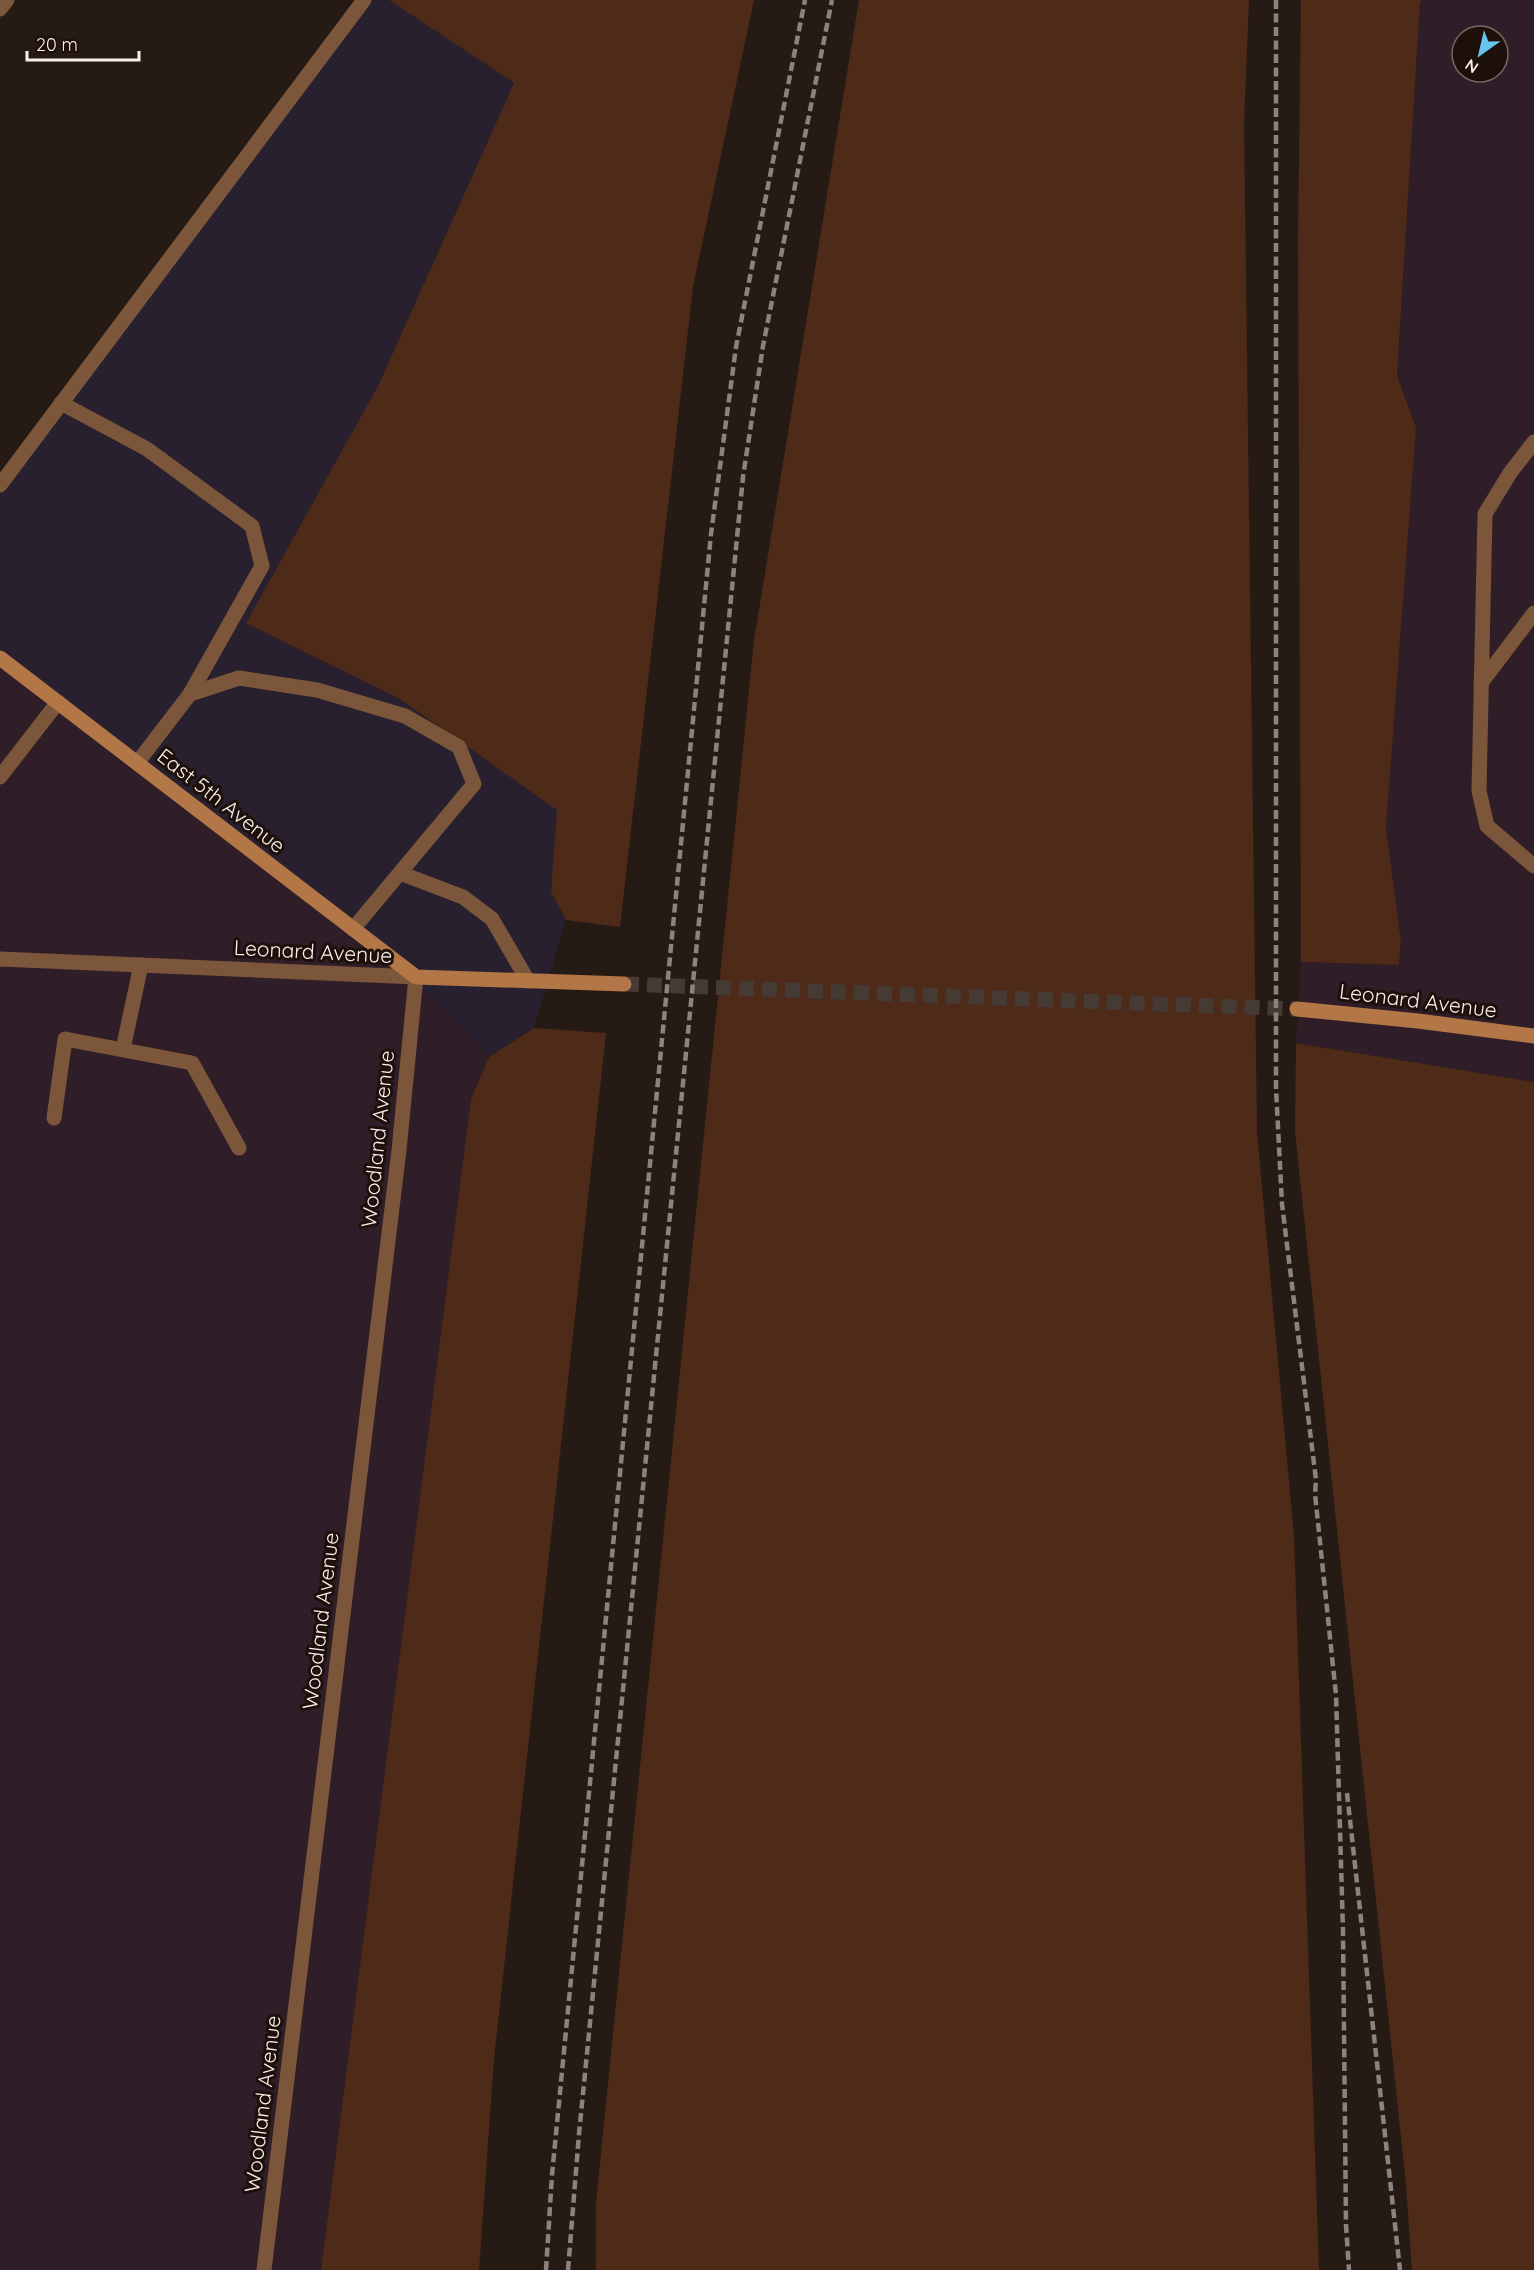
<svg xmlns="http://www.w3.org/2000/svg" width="1534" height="2270" viewBox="0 0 1534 2270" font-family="Quicksand,sans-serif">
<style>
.commercial{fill:#28202f}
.industrial{fill:#2f1e27;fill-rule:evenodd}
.green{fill:#4e2a19}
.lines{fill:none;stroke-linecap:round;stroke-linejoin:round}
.secondary-tunnel{stroke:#463a34;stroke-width:15;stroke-dasharray:15 8;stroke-linecap:butt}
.service{stroke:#7c563a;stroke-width:15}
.minor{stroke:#7c563a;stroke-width:15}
.tertiary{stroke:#7c563a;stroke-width:15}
.secondary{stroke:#b37646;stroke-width:15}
.rail{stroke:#8d827d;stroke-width:4.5;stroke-dasharray:9 4.5;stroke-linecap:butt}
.labels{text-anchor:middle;stroke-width:6;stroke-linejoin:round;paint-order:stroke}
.street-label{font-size:21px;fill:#f9efeb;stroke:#1d100b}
</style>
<rect width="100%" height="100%" fill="#261a14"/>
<path class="commercial" d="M368,0h21l125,83 -136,303 -131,236 153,77 158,111 -7,82 15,28 -32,108 -45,29 -94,-96 -395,-296v-184z"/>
<g class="industrial">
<path d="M1422,0h112v1082l-238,-39 5,-81 98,3 2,-23 -15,-114 30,-400 -19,-53 23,-372zM1462,36h36v36h-36z"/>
<path d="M0,665l395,297 94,95 -18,43 -150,1170h-321z"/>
</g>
<g class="green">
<path d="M389,0h365l-61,287 -73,640 -54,-7 -15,-28 6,-82 -157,-111 -154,-76 132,-237 136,-303z"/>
<path d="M859,0h390l-5,124 13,1008 37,404 25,734h-723v-68l158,-1562z"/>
<path d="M1301,0h121l-2,3 -23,372 19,53 -30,400 15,114 -2,23 -98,-3 -3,-722z"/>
<path d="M534,1028l72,5 -112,1026 -15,211h-158l150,-1171 18,-42z"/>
<path d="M1296,1043l238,39v1188h-122l-6,-85 -111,-1054z"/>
</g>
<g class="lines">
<path class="secondary-tunnel" d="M624,984l673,25"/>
<g class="service">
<path d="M61,403l86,46 105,77 10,40 -72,128"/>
<path d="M1534,442l-24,31 -25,41 -6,277 8,35 47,40"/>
<path d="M0,485l364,-485"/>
<path d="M1481,683l53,-70"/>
<path d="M137,763l53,-69 49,-16 78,12 88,26 54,31 15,37 -121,145"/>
<path d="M0,777l58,-75"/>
<path d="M400,873l63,24 29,22 36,62"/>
<path d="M123,1049l18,-84"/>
<path d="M54,1118l11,-79 127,24 47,85"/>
</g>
<path class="minor" d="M0,9l7,-9"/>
<path class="tertiary" d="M0,959l416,18 -17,173 -135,1120"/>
<g class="secondary">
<path d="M0,658l416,319 208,7"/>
<path d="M1297,1009l121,12 116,15"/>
</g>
<g class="rail">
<path d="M1276,0v1089l6,115 34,276 -1,14 21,201 7,236 3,294 3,45"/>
<path d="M1347,1793l53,477"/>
<path d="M546,2270l6,-95 159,-1641 25,-187 69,-347"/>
<path d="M568,2270l11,-136 164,-1657 20,-131 69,-346"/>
</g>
</g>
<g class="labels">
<g class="street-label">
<text transform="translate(221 801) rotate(38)" y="7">East 5th Avenue</text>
<text transform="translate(313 952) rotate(3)" y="7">Leonard Avenue</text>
<text transform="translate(1418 1001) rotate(7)" y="7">Leonard Avenue</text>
<text transform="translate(378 1139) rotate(-84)" y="7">Woodland Avenue</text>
<text transform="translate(321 1621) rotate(-83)" y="7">Woodland Avenue</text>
<text transform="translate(263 2104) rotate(-83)" y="7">Woodland Avenue</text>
</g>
</g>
<g transform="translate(1480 54) rotate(214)"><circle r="28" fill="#1d100b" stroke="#756965" stroke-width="1.5"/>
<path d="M0-4.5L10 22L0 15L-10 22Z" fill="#66c4ef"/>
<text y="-9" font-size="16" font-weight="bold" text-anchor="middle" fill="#f9efeb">N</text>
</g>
<path d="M27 51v9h112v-9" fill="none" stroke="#f9efeb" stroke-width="3"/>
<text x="36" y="51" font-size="18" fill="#f9efeb" stroke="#1d100b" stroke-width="4.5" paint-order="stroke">20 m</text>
</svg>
